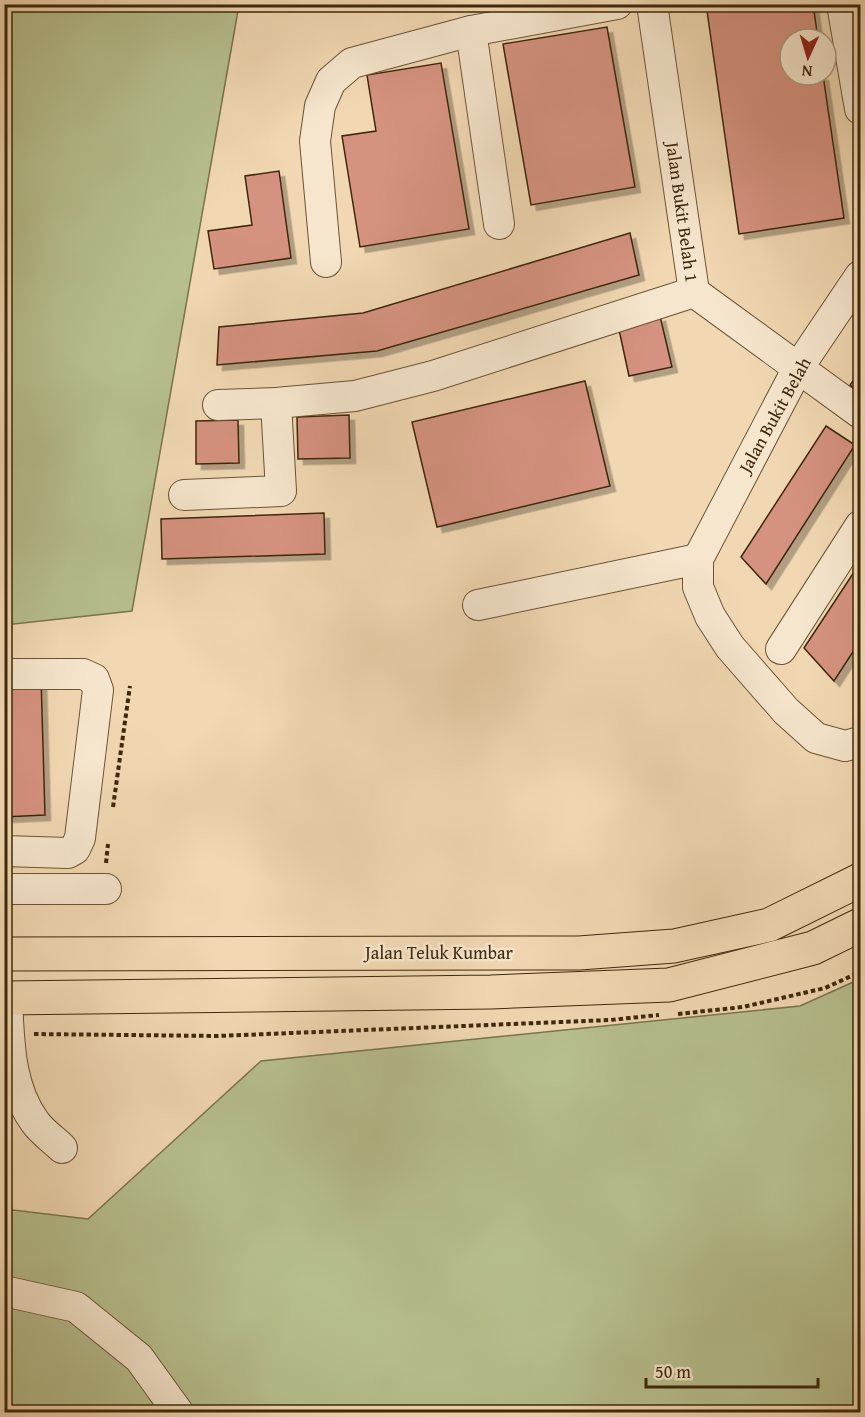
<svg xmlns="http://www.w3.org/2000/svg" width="865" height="1417" viewBox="0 0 865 1417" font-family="'Gentium Book Plus',serif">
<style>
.green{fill:#b7bf8e;stroke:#7a744c;stroke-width:1.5}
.building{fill:#d59280;stroke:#3d280b;stroke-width:1.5;filter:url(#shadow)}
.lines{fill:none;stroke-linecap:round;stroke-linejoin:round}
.minor-casing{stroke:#6a5435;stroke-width:32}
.highway-casing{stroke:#3d280b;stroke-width:35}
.path{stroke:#3d280b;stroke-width:4;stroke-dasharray:4.5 3;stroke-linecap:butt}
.minor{stroke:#f6e6cd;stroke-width:30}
.highway{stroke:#f1d8b2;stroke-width:33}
.labels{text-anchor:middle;stroke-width:5;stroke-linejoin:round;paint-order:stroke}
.street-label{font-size:18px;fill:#3d280b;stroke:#f6e6cd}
</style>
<defs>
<filter id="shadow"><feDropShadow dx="5.5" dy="5.5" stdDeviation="0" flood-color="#0004"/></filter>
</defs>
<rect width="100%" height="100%" fill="#f1d8b2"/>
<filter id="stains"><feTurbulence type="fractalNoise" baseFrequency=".00333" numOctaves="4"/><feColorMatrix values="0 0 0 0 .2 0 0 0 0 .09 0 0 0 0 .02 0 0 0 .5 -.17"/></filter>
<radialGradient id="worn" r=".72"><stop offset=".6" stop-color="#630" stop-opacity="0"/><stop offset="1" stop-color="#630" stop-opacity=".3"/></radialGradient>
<g class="green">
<path d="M4,5h235l-107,606 -127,14z"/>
<path d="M860,979v433h-855v-203l83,10 173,-158 539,-55z"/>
</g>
<g class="building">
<path d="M706,4h107l5,35h-28v36h33l21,143 -105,16z"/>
<path d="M607,27l28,160 -104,18 -28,-161z"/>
<path d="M441,63l28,166 -109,18 -18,-111 34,-5 -9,-56z"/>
<path d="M279,171l12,87 -77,11 -6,-38 44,-6 -7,-49z"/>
<path d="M630,233l9,42 -262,76 -160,14 2,-38 144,-14z"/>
<path d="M660,316l12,51 -43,9 -11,-51z"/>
<path d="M860,371v22l-10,-8z"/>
<path d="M585,381l25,105 -173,41 -25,-105z"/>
<path d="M349,415l1,43 -52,1 -1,-42z"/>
<path d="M238,420l1,43 -43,1v-43z"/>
<path d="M826,426l29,19 -89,139 -25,-27z"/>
<path d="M324,513l1,41 -163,5 -1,-40z"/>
<path d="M860,563v78l-26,40 -30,-33z"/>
<path d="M41,676l4,139 -41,2v-139z"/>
</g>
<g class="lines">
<defs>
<g id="minor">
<path d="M652,4l42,288 166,121"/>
<path d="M842,4l18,105"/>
<path d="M471,31l28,193"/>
<path d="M326,262l-11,-121 5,-35 11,-25 21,-18 119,-32 146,-27"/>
<path d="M860,276l-62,92 -100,191v28l12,29 20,31 56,64 30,27 29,8 15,-4"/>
<path d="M218,405l58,-2 79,-7 78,-20 261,-84"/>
<path d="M184,495l97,-4 -5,-88"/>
<path d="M478,605l220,-46"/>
<path d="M781,649l79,-123"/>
<path d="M4,674h79l11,5 4,11 -18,148 -5,11 -7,4 -64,-2"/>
<path d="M4,889h102"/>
<path d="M7,998c2,42 2,89 28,124 7,10 19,18 27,26"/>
<path d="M4,1291l72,16 63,51 39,54"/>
</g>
<g id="highway">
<path d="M4,954l575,-1 95,-7 95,-21 91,-45"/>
<path d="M4,998l487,-6 178,-7 144,-37 47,-23"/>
</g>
</defs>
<use href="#minor" class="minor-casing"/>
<use href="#highway" class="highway-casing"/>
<g class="path">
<path d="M113,807l17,-121"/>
<path d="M106,863l2,-19"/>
<path d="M678,1014l65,-7 82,-19 35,-16"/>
<path d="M34,1034l184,2 392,-16 49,-5"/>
</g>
<use href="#minor" class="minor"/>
<use href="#highway" class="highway"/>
</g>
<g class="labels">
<g class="street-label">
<text transform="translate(682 212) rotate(82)" y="6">Jalan Bukit Belah 1</text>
<text transform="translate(775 415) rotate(-61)" y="6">Jalan Bukit Belah</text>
<text x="439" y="959">Jalan Teluk Kumbar</text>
</g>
</g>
<rect width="865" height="1417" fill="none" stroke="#f1d8b2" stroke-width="24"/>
<rect x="6" y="6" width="853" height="1405" fill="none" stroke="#3d280b" stroke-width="3"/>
<rect x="12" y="12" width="841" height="1393" fill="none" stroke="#3d280b" stroke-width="1.5"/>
<g transform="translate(808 57) rotate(184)"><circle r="28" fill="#f6e6cd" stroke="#ac9a7f" stroke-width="1.5"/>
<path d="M0-4.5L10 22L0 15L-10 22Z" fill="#8f2418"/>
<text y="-9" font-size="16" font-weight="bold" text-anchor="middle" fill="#3d280b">N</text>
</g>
<path d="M646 1378v9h172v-9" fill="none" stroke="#3d280b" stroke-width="3"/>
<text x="655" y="1378" font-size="18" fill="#3d280b" stroke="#f6e6cd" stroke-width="4.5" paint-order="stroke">50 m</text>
<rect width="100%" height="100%" filter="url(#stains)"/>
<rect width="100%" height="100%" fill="url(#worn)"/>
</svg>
